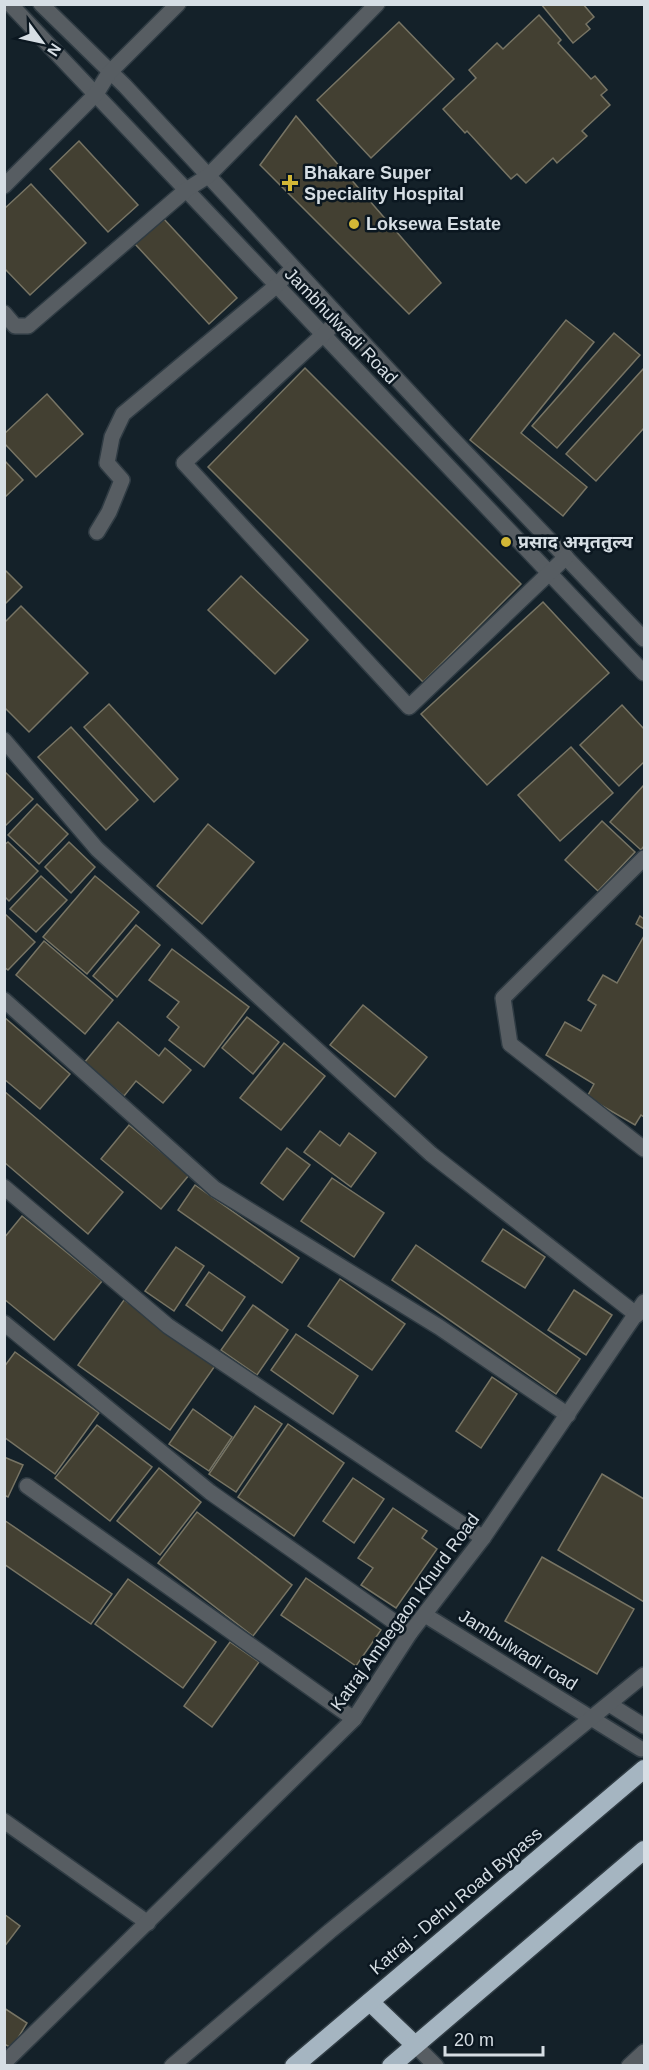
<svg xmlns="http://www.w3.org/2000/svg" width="649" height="2070" viewBox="0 0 649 2070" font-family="Arial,'Noto Sans Devanagari',sans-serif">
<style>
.building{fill:#434032;stroke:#777464;stroke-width:1.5}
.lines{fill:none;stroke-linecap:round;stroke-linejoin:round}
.minor-casing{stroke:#2f3b43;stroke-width:18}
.highway-casing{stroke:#2f3b43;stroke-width:21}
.minor{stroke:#575d62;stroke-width:15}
.highway{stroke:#a5b5c1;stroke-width:18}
.poi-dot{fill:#d2b736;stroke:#0b1720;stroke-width:2}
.labels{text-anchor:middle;stroke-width:5;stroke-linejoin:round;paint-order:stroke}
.poi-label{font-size:18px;font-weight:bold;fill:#d6dee4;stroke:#0b1720;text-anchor:start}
.street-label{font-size:18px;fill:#d6dee4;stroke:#0b1720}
</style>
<rect width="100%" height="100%" fill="#142129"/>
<g class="building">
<path d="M541,4h42l11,13 -8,7 4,5 -17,14z"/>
<path d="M539,15l22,25 -3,3 33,36 4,-3 12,14 -6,5 9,10 -28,26 5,5 -30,27 -4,-5 -27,25 -9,-9 -6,5 -44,-48 -2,2 -22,-24 33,-31 -7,-8 28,-27 6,6z"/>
<path d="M399,22l55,57 -83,79 -54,-58z"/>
<path d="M296,116l145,167 -32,31 -149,-149z"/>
<path d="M79,141l59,64 -30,27 -58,-63z"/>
<path d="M31,184l55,59 -56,52 -26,-27v-59z"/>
<path d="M163,218l74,80 -28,26 -74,-80z"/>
<path d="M566,320l28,22 -73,91 66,54 -24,29 -93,-76z"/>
<path d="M614,333l26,22 -83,93 -25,-22z"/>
<path d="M305,368l216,216 -98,98 -215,-215z"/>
<path d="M644,368v60l-48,53 -30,-27z"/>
<path d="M47,394l36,40 -47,43 -32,-34v-9z"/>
<path d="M4,460l19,20 -19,18z"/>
<path d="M4,569l18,18 -18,18z"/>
<path d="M241,576l67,64 -33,34 -67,-64z"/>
<path d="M543,602l66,71 -122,112 -66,-71z"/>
<path d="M21,606l67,67 -59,59 -25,-25v-84z"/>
<path d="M109,704l69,75 -24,23 -70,-75z"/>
<path d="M622,705l22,24v33l-25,24 -39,-41z"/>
<path d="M71,727l67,73 -32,30 -68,-73z"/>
<path d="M571,747l42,46 -53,48 -42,-46z"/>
<path d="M4,771l29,28 -29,28z"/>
<path d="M644,785v61l-3,4 -31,-28z"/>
<path d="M37,804l31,30 -29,30 -31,-29z"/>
<path d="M602,821l33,31 -37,39 -33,-31z"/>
<path d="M208,824l46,38 -52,62 -45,-38z"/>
<path d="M8,842l30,29 -29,30 -5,-5v-51z"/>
<path d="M69,842l26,25 -24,26 -26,-26z"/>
<path d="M41,876l26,24 -31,32 -26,-23z"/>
<path d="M95,876l44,36 -52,62 -44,-37z"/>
<path d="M4,913l31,29 -27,28 -4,-3z"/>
<path d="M640,916l4,3v10l-8,-5z"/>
<path d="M136,925l24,20 -43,52 -24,-21z"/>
<path d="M644,936v181l-3,-2 -6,10 -48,-28 7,-13 -48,-29 19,-33 16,9 15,-26 -8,-5 15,-25 14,8z"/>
<path d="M44,941l69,59 -28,34 -69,-59z"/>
<path d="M172,949l77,58 -45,60 -35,-27 10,-13 -12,-10 12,-15 -30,-22z"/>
<path d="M363,1005l64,52 -32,40 -65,-52z"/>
<path d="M4,1017l66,57 -30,35 -36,-30z"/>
<path d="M247,1017l32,25 -26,32 -31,-26z"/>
<path d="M118,1022l41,34 6,-8 26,22 -28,33 -27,-22 -12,15 -40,-33z"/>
<path d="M284,1043l41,33 -44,54 -41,-32z"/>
<path d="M4,1091l119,101 -35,42 -84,-72z"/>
<path d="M129,1125l60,50 -28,34 -60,-50z"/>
<path d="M320,1131l20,15 9,-13 27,20 -25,34 -47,-35z"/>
<path d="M287,1148l23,17 -27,35 -22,-17z"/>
<path d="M332,1178l52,35 -30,44 -53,-36z"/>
<path d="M195,1185l104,73 -17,25 -104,-73z"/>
<path d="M22,1216l80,65 -48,59 -50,-41v-61z"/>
<path d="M503,1229l42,28 -20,31 -43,-27z"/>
<path d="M416,1245l164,114 -24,35 -164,-114z"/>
<path d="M176,1247l28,19 -30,45 -29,-20z"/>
<path d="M209,1272l36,25 -23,34 -36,-26z"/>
<path d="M340,1279l65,45 -33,46 -64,-44z"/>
<path d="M574,1290l38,25 -26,40 -38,-25z"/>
<path d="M124,1300l93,63 -47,67 -92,-65z"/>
<path d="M253,1305l35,25 -31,45 -36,-25z"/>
<path d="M296,1334l62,42 -25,38 -62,-44z"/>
<path d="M15,1352l84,61 -44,61 -51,-37v-70z"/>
<path d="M492,1377l25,17 -36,54 -25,-17z"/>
<path d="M255,1406l27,18 -46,68 -27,-18z"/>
<path d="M193,1409l39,28 -23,34 -40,-27z"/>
<path d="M288,1424l56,39 -50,73 -56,-39z"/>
<path d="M97,1425l55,42 -42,54 -55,-43z"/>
<path d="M4,1457l19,8 -15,32 -4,-2z"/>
<path d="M159,1468l42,34 -41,53 -43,-34z"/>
<path d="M602,1474l42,25v103l-86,-52z"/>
<path d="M353,1478l31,21 -30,44 -31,-22z"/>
<path d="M393,1508l34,23 -5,7 15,11 -41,59 -35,-23 12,-17 -15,-10z"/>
<path d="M197,1512l95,73 -39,51 -95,-73z"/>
<path d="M4,1520l108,74 -21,30 -87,-60z"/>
<path d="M542,1557l92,52 -37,65 -92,-53z"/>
<path d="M306,1578l75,52 -25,36 -75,-51z"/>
<path d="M128,1579l88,63 -33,46 -88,-64z"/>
<path d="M230,1642l29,20 -47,65 -28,-21z"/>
<path d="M4,1914l16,12 -16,21z"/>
<path d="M4,2008l23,15 -15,25 -8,-4z"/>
</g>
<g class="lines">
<defs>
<g id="minor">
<path d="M10,4l634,669"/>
<path d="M41,4l84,82 323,348 196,205"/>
<path d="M4,186l92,-92 13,-21 69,-69"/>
<path d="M4,313l11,13h13l158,-136 22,-14 169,-172"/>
<path d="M340,319l-156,144 225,244 157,-150"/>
<path d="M97,532l12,-20 13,-32 -15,-17 5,-26 11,-23 153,-128 17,-18"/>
<path d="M4,740l93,109 334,305 206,161"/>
<path d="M644,858l-141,140 7,46 134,105"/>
<path d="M4,1000l211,189 224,138 129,88"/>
<path d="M4,1187l164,139 315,212"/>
<path d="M4,1323l206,169 200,141"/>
<path d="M27,1486l327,233"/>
<path d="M425,1615l216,134"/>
<path d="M609,1704l35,22"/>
<path d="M4,1821l144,102"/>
<path d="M415,2045l21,21"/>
<path d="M4,2063l350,-344 56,-86 73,-95 161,-236"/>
<path d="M172,2066l158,-135 314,-256"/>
<path d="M629,2066l15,-14"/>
</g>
<g id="highway">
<path d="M370,2002l45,43"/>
<path d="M294,2066l350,-297"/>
<path d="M391,2066l253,-216"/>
</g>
</defs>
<use href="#minor" class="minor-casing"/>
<use href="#highway" class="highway-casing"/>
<use href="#minor" class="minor"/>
<use href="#highway" class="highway"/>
</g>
<g class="poi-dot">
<path d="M287 174h6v6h6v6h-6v6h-6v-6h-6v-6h6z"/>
<circle cx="354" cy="224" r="6"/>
<circle cx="506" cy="542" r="6"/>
</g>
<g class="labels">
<g class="poi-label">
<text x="304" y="179">Bhakare Super<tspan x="304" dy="21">Speciality Hospital</tspan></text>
<text x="366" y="230">Loksewa Estate</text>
<text x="518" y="548">प्रसाद अमृततुल्य</text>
</g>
<g class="street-label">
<text transform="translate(341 326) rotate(46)" y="6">Jambhulwadi Road</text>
<text transform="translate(405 1612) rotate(-54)" y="6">Katraj Ambegaon Khurd Road</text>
<text transform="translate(518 1650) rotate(32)" y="6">Jambulwadi road</text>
<text transform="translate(456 1901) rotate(-40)" y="6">Katraj - Dehu Road Bypass</text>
</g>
</g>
<rect width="649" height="2070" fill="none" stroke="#d6dee4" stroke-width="12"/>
<g transform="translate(42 42) rotate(123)" stroke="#0b1720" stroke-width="4.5" paint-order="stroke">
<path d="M0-4.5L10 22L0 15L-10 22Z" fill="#d6dee4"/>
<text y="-9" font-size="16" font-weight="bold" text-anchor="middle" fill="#d6dee4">N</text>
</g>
<path d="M445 2046v9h98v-9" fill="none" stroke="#d6dee4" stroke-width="3"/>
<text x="454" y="2046" font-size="18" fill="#d6dee4" stroke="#0b1720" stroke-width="4.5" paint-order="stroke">20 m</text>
</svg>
